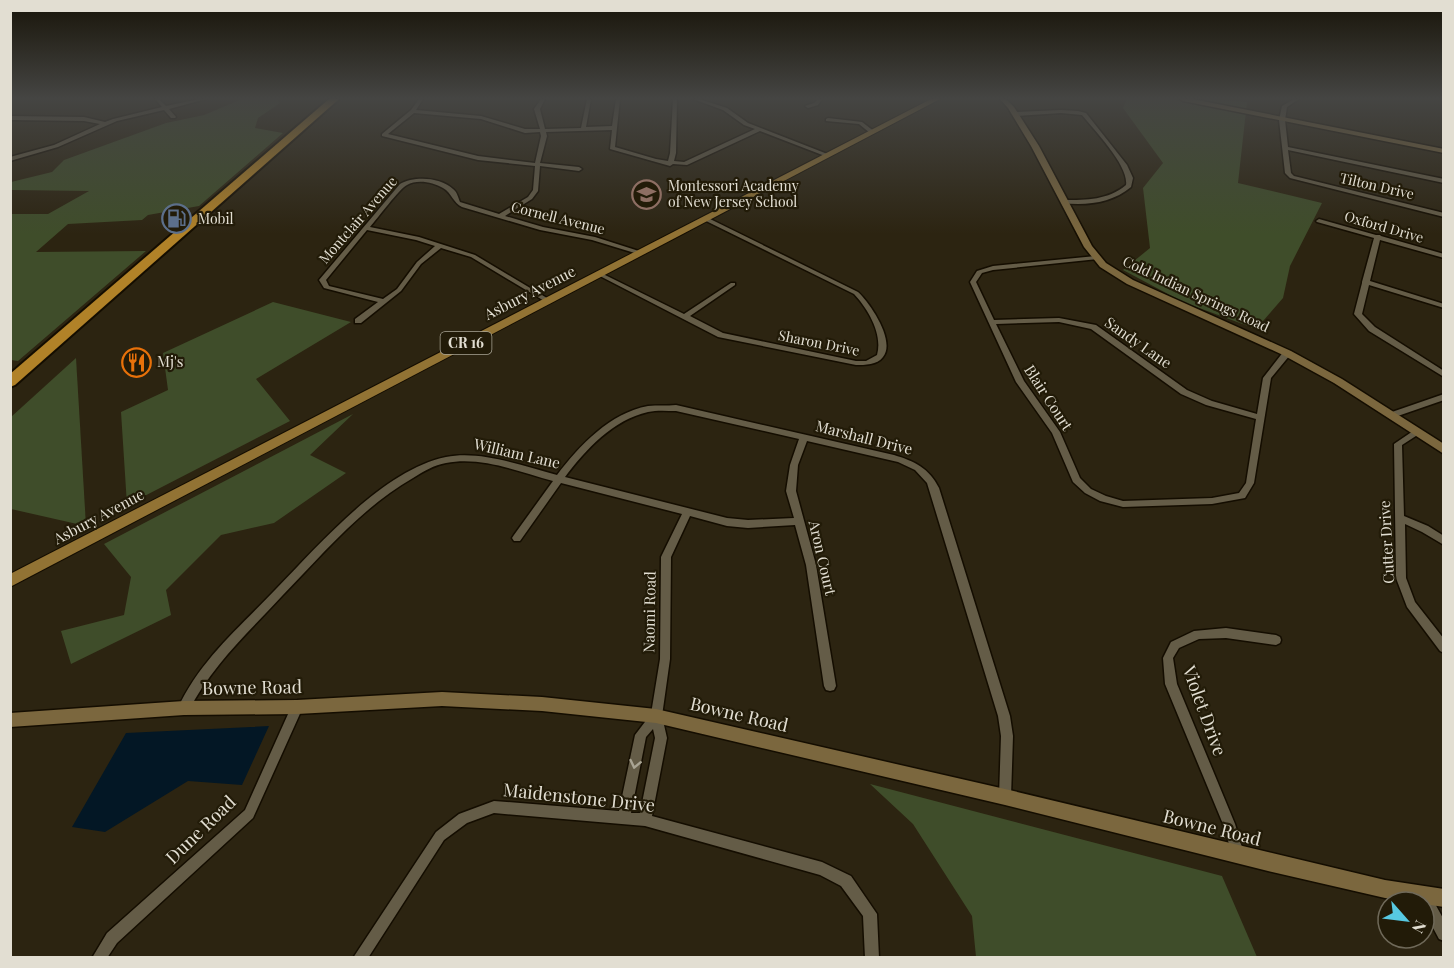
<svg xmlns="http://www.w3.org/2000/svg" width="1454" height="968" viewBox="0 0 1454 968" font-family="'Playfair Display',serif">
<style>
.green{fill:#3f4d2a}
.water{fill:#031725}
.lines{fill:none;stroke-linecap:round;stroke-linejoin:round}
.street-casing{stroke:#140d00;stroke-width:3}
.secondary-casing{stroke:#140d00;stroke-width:3}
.primary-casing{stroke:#140d00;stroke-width:2}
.highway-casing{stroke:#140d00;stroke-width:4}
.street{fill:#645c47;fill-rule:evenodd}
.secondary{fill:#7b673e;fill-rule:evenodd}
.primary{fill:#927334;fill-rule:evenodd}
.highway{fill:#b18228;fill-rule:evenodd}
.oneway{stroke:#a9a493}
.labels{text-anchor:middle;stroke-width:4.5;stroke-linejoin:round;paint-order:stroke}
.far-poi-label{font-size:14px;fill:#e2ded2;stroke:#221b08;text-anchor:start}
.far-street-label{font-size:14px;fill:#e2ded2;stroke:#221b08}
.shield{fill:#221b08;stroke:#a8a495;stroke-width:1.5}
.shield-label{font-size:14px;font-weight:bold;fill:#e2ded2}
.street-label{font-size:15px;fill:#e2ded2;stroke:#221b08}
.poi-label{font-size:15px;fill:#e2ded2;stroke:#221b08;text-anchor:start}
.near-street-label{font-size:18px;fill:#e2ded2;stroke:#221b08}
</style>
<rect width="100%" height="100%" fill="#2c2411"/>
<g class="green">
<path d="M242,99h35l3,4 -22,15 -3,10 28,5 -84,73 -51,9 -6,5 -74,4 -32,28 110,-1 -128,110 -7,-1v-146h37l41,-23 -78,-1v-8l41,-10 12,-12 102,-37 38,-8z"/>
<path d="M1127,99h45l32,7 2,-7 41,3 -9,81 84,20 -32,63 -7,32 -27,31 -73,-27 -60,-32 27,-22 -7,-60 20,-25 -40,-55z"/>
<path d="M273,302l78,20 -95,57 34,42 -163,84 -6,-93 47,-22 -5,-37z"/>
<path d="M76,358l10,168 -75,-17v-92z"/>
<path d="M353,414l-43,41 36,18 -72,50 -53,12 -55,55 5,25 -100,49 -10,-33 63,-16 7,-38 -27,-33z"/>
<path d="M870,784l352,92 35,81h-281l-4,-41 -59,-92z"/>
</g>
<path class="water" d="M269,726l-27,59 -54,-4 -83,51 -33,-5 54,-94z"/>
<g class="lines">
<defs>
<g id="street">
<path d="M155,99h4l7,7 33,-7h7l-37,10 7,8 -1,1h-4l-7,-8 -47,11 -59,26 -48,14v-4l44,-12 46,-21 -16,-3 -74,-1v-4l74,1 21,5 8,-3 49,-12z"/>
<path d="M419,99h4l-7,11 65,6 44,13h15l-6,-20 7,-10h4l-5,10 5,20 36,-1 6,-29h4l-5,28 26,-1 4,-27h4l-5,48 41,12 12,2 2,-8 3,-54h4l-1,54 -2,8 10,1 71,-33 -11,-4 -21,-15 -30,-11h6l28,9 21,15 82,32 -5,1 -65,-25 -73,34 -14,-1 -3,2 -60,-17 2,-19 -66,2 1,4 -7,27 39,4 3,2 -3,2 -39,-5 -2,25 -6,8 -27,17 38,11 52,10 47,15v2h-4l-46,-14 -52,-10 -78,-23c-9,-4 -10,-14 -19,-19 -10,-6 -26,-9 -36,-3 -8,4 -29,33 -37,42l49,10 56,18 77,46 -4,2 -2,-1 -75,-45 -30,-9 -20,16 -20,27 -40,32h-6v-4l23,-17 -54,-14 -5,-8 81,-96c14,-8 40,-7 53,5 4,3 5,8 7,13l39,12 29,-17 5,-7 2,-24 -57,-6 -96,-24v-2l29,-24zM414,113l67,6 44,14 15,-1 1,4 -6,27 -57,-7 -90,-22zM367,230l49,10 19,6 -18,16 -20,27 -14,10 -54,-13 -3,-6z"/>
<path d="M818,99h4l-4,6 -10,3 -3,-2 9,-3z"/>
<path d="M1294,99h5l-12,8 -2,13 3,27 156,32v4l-156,-33 3,23 3,3 150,37v4l-154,-39 -5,-5 -6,-53 3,-14z"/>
<path d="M1061,110l17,1 8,2 41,52 6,13 -2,9c-19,16 -45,19 -69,16l-1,-1 3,-2c23,0 44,0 62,-15 3,-19 -31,-54 -44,-70l-21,-2 -45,3 -3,-2 3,-2z"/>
<path d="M828,118l34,4 13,10 -5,1 -11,-9 -33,-3v-2z"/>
<path d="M706,217l152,75c12,11 38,49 25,65 -6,8 -18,8 -27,8l-138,-28 -122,-63 3,-2 2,1 83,41 47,-31h4v2l-45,31 33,17 133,28h10l11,-6c6,-21 -9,-46 -23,-61l-150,-74v-2z"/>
<path d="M1319,219l57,16h4l1,1 63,18v4l-64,-18 -10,41 74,23v4l-75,-23 -7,29 13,13 69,44v6l-75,-46 -15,-17 8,-31v-1l12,-44 -57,-16 -1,-1z"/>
<path d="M1096,256l2,1v2l-105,11 -11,3 -6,9 18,38 65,-2 37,7 91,65 25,11 45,13 6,-36 21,-27h6v4l-19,23 -17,105 -9,15 -33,6 -89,3 -23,-6 -15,-8 -12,-11 -21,-49 -36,-51 -46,-100 7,-11 16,-5zM1059,322l32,7 90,65 25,11 50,14 -10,64 -7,10 -27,5 -89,3 -17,-5 -15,-7 -11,-11 -20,-46 -36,-51 -28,-57z"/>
<path d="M1444,394v6l-52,18 -4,-3 1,-2z"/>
<path d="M676,405l218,50c20,6 35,13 45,33l71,228 3,20 -2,61 -2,4 -4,2 -4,-2 -2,-4 2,-61 -3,-20 -71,-233 -12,-13 -17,-8 -91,-21 -9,24 -2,26 20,74 20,121 -2,4 -4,1 -4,-1 -2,-4 -18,-121 -11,-40 -47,3 -21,-2 -37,-10 -19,41 -1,102 -8,57 5,22 -15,78 170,46 29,14 26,38 2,44h-14l-2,-42 -22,-30 -21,-11 -175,-49 -151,-13 -27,10 -23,17 -76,118h-15l83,-126 23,-18 35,-13 125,10 16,-76 16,-21 9,-55 1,-102 21,-43 -121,-31 -41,58h-6l-2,-3 2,-3 39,-54c-34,-9 -71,-25 -107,-18 -12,2 -22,8 -33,15 -51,29 -90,76 -131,118 -35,38 -70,69 -94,116l-4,1 -4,-1 -2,-4c22,-48 62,-81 98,-119 43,-44 107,-119 170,-132 35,-7 77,9 111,18 23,-30 53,-62 91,-69 9,-1 19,0 28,-1zM676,411l123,28 -9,26 -4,26 8,27 -46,2 -21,-2 -162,-41c21,-28 48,-57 83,-65 9,-2 19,-1 28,-1zM653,729l2,9 -15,75h-9l15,-76z"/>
<path d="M1416,429l4,3 -1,2 -17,11 2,71 24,10 16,10v9l-22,-13 -17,-8 1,54 9,24 29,37v14l-4,-2 -33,-44 -11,-29 -2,-134z"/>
<path d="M1226,628l50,7 4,2 1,3 -1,3 -4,2 -50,-7 -27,1 -20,9 -6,10 4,26 58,140 9,30 -1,5 -5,1 -5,-1 -1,-5 -9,-30 -58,-140 -2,-26 8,-16 23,-11z"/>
<path d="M297,702l4,1 2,4 -50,111 -136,125 -10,15h-15l15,-25 138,-123 48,-107z"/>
<path d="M1423,889l5,2 16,29v21l-5,-2 -15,-28v-9h-5l-3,-6 2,-5z"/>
</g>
<g id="secondary">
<path d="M1000,99h6l8,8 25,39 53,100 14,17 27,17 158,71 51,28 102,65v10l-110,-71 -51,-28 -156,-71 -27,-17 -16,-20 -53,-101 -23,-38z"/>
<path d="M1180,99h12l252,50v4l-261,-52z"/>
<path d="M442,692l100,5 114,12 349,80 380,91 59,9v18l-20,-3v-2l-39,-4 -117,-27 -263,-66 -349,-82 -114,-12 -100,-5 -145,8 -113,1 -174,12v-14l174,-12 113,-1z"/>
</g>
<path id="primary" d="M931,99h9l-930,488v-13z"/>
<path id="highway" d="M329,99h10l-324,286 -5,2v-13z"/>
</defs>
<use href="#street" class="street-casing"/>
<use href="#secondary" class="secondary-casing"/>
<use href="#primary" class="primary-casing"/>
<use href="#highway" class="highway-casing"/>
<use href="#street" class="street"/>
<use href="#secondary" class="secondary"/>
<use href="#primary" class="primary"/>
<use href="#highway" class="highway"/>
</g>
<defs><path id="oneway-chevron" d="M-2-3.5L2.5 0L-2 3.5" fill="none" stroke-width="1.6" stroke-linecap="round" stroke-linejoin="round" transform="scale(1.5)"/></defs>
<use class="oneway" href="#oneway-chevron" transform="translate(635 764) rotate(102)"/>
<linearGradient id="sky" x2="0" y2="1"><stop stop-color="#181409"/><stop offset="0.42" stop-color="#454543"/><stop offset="1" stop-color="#454543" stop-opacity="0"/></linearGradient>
<rect width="1454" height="234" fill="url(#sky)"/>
<defs>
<symbol id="school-ring" viewBox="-11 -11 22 22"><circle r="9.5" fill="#221b08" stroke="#8d6e63" stroke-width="1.5"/><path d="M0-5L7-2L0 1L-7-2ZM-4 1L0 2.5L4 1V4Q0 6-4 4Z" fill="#8d6e63"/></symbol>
<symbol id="fuel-ring" viewBox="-11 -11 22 22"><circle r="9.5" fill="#221b08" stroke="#5c6f8a" stroke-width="1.5"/><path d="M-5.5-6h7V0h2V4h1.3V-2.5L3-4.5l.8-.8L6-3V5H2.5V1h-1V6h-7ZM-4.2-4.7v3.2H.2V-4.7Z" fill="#5c6f8a"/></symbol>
<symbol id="restaurant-ring" viewBox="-11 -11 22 22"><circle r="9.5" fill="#221b08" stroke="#e8710a" stroke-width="1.5"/><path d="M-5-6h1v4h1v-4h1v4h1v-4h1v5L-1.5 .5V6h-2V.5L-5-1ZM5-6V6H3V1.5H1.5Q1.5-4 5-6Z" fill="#e8710a"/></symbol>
</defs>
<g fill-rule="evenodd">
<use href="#school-ring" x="630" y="178" width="33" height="33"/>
<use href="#fuel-ring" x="160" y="202" width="33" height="33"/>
<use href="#restaurant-ring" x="120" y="346" width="33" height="33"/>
</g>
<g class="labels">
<g class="far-poi-label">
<text x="668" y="191">Montessori Academy<tspan x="668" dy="16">of New Jersey School</tspan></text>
<text x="198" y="224">Mobil</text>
</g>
<g class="far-street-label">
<text transform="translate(1377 186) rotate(13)" y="5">Tilton Drive</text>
<text transform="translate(558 218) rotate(14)" y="5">Cornell Avenue</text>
<text transform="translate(358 220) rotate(-49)" y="5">Montclair Avenue</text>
<text transform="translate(1384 227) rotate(16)" y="5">Oxford Drive</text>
<text transform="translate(1196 294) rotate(25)" y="5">Cold Indian Springs Road</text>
<text transform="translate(819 343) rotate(11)" y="5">Sharon Drive</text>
</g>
<rect class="shield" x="440.5" y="332" width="51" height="22" rx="4.5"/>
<g class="shield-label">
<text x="466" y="348">CR 16</text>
</g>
<g class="street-label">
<text transform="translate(530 293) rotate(-27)" y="5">Asbury Avenue</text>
<text transform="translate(1138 343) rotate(35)" y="5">Sandy Lane</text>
<text transform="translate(1048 398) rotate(57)" y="5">Blair Court</text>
<text transform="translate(864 438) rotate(14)" y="5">Marshall Drive</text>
<text transform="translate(517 454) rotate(13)" y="5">William Lane</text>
<text transform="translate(99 517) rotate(-28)" y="5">Asbury Avenue</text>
<text transform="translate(1387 542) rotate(-93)" y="5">Cutter Drive</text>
<text transform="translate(822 558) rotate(77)" y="5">Aron Court</text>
<text transform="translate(650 612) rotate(-89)" y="5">Naomi Road</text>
</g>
<g class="poi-label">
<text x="157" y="367">Mj's</text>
</g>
<g class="near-street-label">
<text transform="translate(252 688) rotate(-1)" y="6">Bowne Road</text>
<text transform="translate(1204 711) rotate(70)" y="6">Violet Drive</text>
<text transform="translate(739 715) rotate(13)" y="6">Bowne Road</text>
<text transform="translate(579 798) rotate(6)" y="6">Maidenstone Drive</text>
<text transform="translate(1212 828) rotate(14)" y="6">Bowne Road</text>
<text transform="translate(201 830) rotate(-44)" y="6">Dune Road</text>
</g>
</g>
<rect width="1454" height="968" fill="none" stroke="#e2ded2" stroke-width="24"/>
<g transform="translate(1406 920) rotate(118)"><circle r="28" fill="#221b08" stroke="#6f6959" stroke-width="1.5"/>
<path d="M0-4.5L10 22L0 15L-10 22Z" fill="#57c9e2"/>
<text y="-9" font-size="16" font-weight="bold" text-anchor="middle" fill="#e2ded2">N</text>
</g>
</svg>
